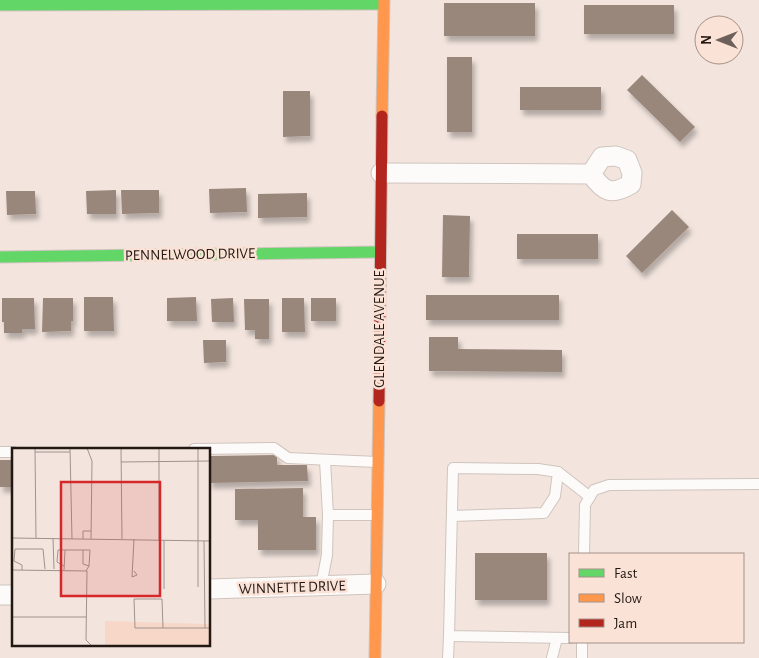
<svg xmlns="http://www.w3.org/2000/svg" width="759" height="658" viewBox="0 0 759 658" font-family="'Alegreya Sans',sans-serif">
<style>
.building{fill:#99877c;filter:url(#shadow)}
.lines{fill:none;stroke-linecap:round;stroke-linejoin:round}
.lane-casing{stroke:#cfc4be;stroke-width:12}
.street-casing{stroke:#cfc4be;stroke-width:21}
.fast-casing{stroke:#cfc4be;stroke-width:13}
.slow-casing{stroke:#cfc4be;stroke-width:13}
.jam-casing{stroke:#cfc4be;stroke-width:13}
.lane{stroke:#fdfbfa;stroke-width:10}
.street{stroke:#fdfbfa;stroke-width:19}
.fast{stroke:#63d668;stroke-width:11}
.slow{stroke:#ff974d;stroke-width:11}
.jam{stroke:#b3261e;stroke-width:11}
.labels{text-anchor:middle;stroke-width:5;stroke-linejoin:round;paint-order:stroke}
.street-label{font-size:15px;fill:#231813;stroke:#fbe2d6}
.inset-road{fill:none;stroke:#a0938d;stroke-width:1}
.view{fill:#d62828;fill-opacity:0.15;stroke:#d62828;stroke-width:2.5}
.inset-edge{fill:none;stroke:#231813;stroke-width:2.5}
</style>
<defs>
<filter id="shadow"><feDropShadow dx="3" dy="5.5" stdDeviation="2.5" flood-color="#0004"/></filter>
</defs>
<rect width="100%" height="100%" fill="#f3e5de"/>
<g class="building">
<rect x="444" y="3" width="91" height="33"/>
<rect x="584" y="5" width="90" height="29"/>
<rect x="447" y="57" width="25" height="75"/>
<path d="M642,75l53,52 -15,15 -53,-52z"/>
<rect x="520" y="87" width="81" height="23"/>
<path d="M283,91h27v45l-27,1z"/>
<path d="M246,188l1,24 -37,1 -1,-24z"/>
<path d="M116,190v24h-29l-1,-23z"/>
<path d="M121,190h38v23l-37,1z"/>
<path d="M6,191h29l1,23 -29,1z"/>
<path d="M307,193v24l-49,1v-24z"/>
<path d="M672,210l17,17 -47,46 -16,-17z"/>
<path d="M443,215l27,1 -1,61h-27z"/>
<rect x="517" y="234" width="81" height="25"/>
<rect x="426" y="295" width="133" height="25"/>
<path d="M84,297h29l1,34h-30z"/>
<path d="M196,297l1,24h-30v-23z"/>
<path d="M2,298h32l1,31h-13v4h-18v-11h-2z"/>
<path d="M43,298h30v23h-2v10l-29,1z"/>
<path d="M233,298l1,24h-22l-1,-23z"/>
<path d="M282,298h22l1,34h-23z"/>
<rect x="311" y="298" width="25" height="23"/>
<path d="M244,299h25v40h-14v-9h-10z"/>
<path d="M429,337h29v12l104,1v22l-133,-1z"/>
<path d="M203,340h23v22l-22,1z"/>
<path d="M277,455v10h30l1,16 -99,2v-27z"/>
<rect x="0" y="460" width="14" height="27"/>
<path d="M303,488v29h13v33h-58v-30h-23v-31z"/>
<rect x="475" y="553" width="72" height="47"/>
</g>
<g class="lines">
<defs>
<g id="lane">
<path d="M194,449l80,-1 14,10 89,4"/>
<path d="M0,452h14"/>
<path d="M325,460l3,55h48"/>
<path d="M452,516l92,-3 11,-17 3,-24"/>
<path d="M584,554l1,-49 9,-15 15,-5 150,-1"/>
<path d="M321,586l6,-31 1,-40"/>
<path d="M570,638l-121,-2 4,-168 85,1 20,3 32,25"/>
<path d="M448,658l1,-22"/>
<path d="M552,658l5,-20"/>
<path d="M582,658v-16"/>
</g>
<g id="street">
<path d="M381,173l210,1c13,18 20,22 40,10l1,-11 -5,-13 -11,-4 -14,1 -11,17"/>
<path d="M209,589l167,-5"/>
<path d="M0,595h14"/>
</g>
<g id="fast">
<path d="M0,5l383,-1"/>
<path d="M0,257l379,-5"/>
</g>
<g id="slow">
<path d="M382,116l2,-116"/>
<path d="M375,658l4,-257"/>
</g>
<path id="jam" d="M379,401l3,-285"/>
</defs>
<use href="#lane" class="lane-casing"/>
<use href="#street" class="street-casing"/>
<use href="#fast" class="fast-casing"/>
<use href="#slow" class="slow-casing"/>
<use href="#jam" class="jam-casing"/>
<use href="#lane" class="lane"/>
<use href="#street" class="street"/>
<use href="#fast" class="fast"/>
<use href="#slow" class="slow"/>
<use href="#jam" class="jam"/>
</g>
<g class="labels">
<g class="street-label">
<text transform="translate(190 254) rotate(-1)" y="5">PENNELWOOD DRIVE</text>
<text transform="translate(379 329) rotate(-90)" y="5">GLENDALE AVENUE</text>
<text transform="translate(292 587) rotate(-2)" y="5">WINNETTE DRIVE</text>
</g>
</g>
<g transform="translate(12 448)">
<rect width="198" height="198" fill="#f3e5de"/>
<path d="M93,173l104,3v21h-104z" fill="#f6d7c8"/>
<path class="inset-road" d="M23,0l1,90M58,0l2,91M75,0l5,13 -1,78M109,0l1,91M147,0v92M23,4h35M109,14l89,-1M0,90l198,3M41,90l1,31M71,91v-8h8M192,93l1,87M71,102v14l6,2M52,118l-7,-4 1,-12h7M0,122l75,1 -1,69 5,5M10,122v-5l-8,-4 1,-12h28l2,20M52,122l1,-20h25l-1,16 -3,5M122,123l3,4 -5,2 2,-38M186,139v-139M152,141v-49M0,169h75M151,180l-1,-29h-28l1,29h75"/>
<path class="view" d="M49,34h99v114h-99z"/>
<rect width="198" height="198" class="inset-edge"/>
</g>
<rect x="569" y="553" width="175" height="90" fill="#fbe2d6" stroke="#a59188"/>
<rect x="579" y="569" width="25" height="8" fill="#63d668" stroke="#a59188"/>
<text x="614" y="578" font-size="15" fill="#231813">Fast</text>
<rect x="579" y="594" width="25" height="8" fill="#ff974d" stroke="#a59188"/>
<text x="614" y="603" font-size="15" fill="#231813">Slow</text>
<rect x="579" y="619" width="25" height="8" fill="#b3261e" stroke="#a59188"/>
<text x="614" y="628" font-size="15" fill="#231813">Jam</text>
<g transform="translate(719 40) rotate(270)"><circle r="24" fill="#fbe2d6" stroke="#a59188"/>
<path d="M0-4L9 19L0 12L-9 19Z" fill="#6c605a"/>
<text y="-8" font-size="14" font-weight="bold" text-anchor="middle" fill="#231813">N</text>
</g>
</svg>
